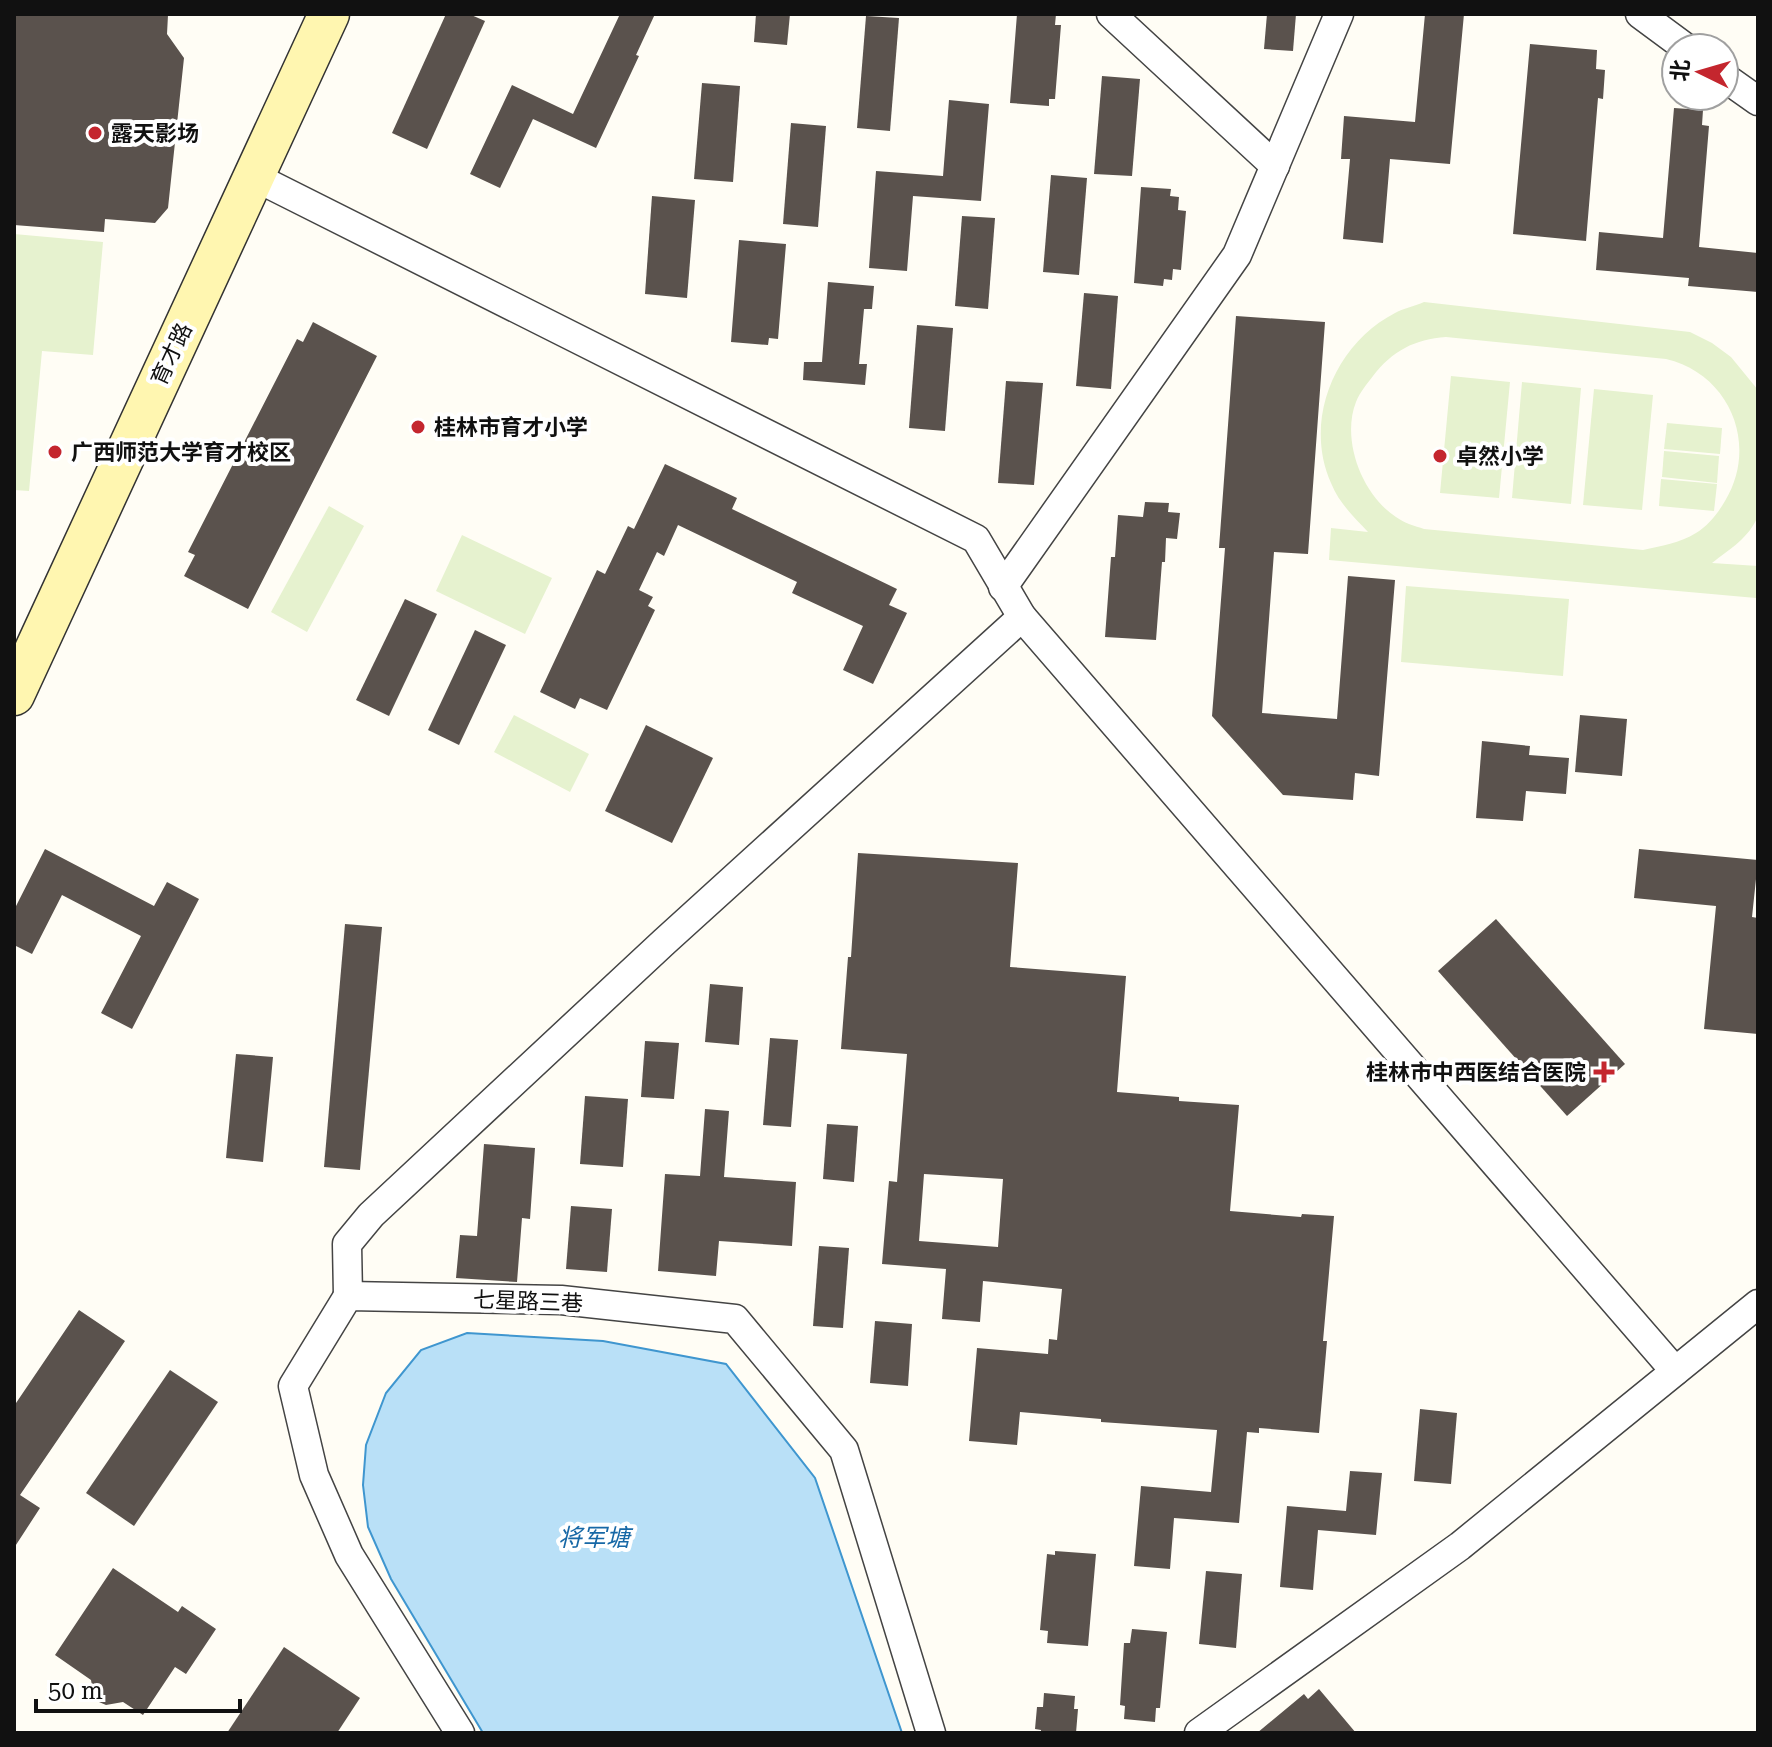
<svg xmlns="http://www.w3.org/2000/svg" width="1772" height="1747" viewBox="0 0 1772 1747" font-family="'Roboto Serif','Noto Sans SC',serif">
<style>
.pitch{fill:#e6f2cf;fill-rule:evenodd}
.water{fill:#b9e0f7;stroke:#3f96cf;stroke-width:2}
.building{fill:#5a524d;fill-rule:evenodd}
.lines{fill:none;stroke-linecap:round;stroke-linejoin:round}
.street-casing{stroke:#444;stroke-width:31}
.secondary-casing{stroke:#333;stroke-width:43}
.street{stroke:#fff;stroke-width:28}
.secondary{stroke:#fff6b0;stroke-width:40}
.poi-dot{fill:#c4262e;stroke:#fff;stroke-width:3}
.labels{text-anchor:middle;stroke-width:8;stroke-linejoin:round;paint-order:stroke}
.poi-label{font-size:22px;font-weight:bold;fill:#111;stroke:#fff;text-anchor:start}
.street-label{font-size:22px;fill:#111;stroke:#fff}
.water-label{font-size:24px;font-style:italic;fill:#1768a6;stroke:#fff}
</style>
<rect width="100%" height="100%" fill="#fffdf5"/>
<g class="pitch">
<path d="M14,234l89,8 -10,113 -51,-4 -13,140 -15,-1z"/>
<path d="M1424,302l266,30 22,11 19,14 27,33v126c-9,22 -28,33 -46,47l46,3 -2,32 -427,-38 2,-32 37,4c-15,-16 -29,-29 -37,-49 -28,-63 4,-139 64,-170 9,-5 20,-7 29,-11zM1446,337l220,22c64,15 93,86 59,142 -7,12 -17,25 -29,32 -16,10 -35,13 -53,17l-219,-21c-9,-3 -20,-6 -28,-12 -34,-22 -55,-77 -40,-115 4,-10 11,-18 17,-26 19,-25 42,-37 73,-39z"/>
<path d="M1451,376l59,6 -11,116 -59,-5z"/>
<path d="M1522,382l59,6 -10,116 -59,-6z"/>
<path d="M1594,389l59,6 -11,115 -59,-5z"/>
<path d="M1667,423l55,5 -2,26 -56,-5z"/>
<path d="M1664,451l55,5 -2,27 -55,-6z"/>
<path d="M1661,479l56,5 -3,27 -55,-5z"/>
<path d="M329,506l35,20 -57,106 -36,-20z"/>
<path d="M462,535l90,43 -27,56 -89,-43z"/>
<path d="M1406,586l163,13 -6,77 -162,-14z"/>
<path d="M514,715l75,39 -19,38 -76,-40z"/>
</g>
<path class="water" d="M467,1333l136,8 123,23 89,114 87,255h-419l-92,-154 -23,-52 -5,-42 3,-40 20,-52 35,-43z"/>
<g class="building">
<path d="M14,14l154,1 -1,19 17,24 -16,150 -13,15 -50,-4 -1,13 -90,-7z"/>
<path d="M446,14h23l16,7 -58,128 -35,-16z"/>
<path d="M620,14h35l-19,41 3,1 -43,92 -63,-29 -33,69 -30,-14 42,-89 61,29z"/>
<path d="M756,14h34l-3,31 -33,-3z"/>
<path d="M1017,14h39l-1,11h6l-6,74h-6v7l-39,-3z"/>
<path d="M1267,14h29l-3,37 -29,-2z"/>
<path d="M1425,14h39l-14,150 -60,-5 -7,84 -40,-4 7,-80h-9l3,-43 71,6z"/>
<path d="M866,16l33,2 -9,113 -33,-3z"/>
<path d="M1530,44l67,6 -1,19 9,1 -2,29 -5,-1 -12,143 -73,-7z"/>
<path d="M1102,76l38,3 -8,97 -38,-2z"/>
<path d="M702,83l38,3 -7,96 -39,-3z"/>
<path d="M949,100l40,4 -8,97 -68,-5 -6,75 -38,-3 7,-97 67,5z"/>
<path d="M1674,108l29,2 -1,15 7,1 -10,121 59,6v39l-70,-6 1,-8 -93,-8 3,-38 64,6z"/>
<path d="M791,123l35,3 -8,101 -35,-3z"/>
<path d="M1051,175l36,3 -8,97 -36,-3z"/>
<path d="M1141,187l30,2 -1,7 9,1 -1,13 8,1 -5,59 -8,-1 -1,11 -8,-1 -1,7 -29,-3z"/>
<path d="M652,196l43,4 -8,98 -42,-4z"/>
<path d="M962,216l33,2 -7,91 -33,-3z"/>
<path d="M739,240l47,4 -8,95 -9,-1 -1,7 -37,-3z"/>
<path d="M828,282l46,4 -2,23h-8l-5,55h8l-2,21 -62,-5 1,-18h18z"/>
<path d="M1084,293l34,3 -7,93 -35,-3z"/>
<path d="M1236,316l89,6 -17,232 -34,-2 -12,161 75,6 11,-143 47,4 -16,196 -24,-3 -2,27 -70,-5 -71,-79 13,-168h-6z"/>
<path d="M313,322l64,34 -129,253 -64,-33 11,-21 -7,-3 109,-213 6,3z"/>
<path d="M917,325l36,3 -8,103 -36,-3z"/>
<path d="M1006,381l37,2 -9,102 -36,-2z"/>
<path d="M665,464l72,34 -5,11 165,80 -8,16 18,8 -34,71 -30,-14 20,-44 -71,-33 5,-11 -119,-57 -14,31 -7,-4 -18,38 14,7 -5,9 7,4 -48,100 -27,-12 -5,11 -35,-17 57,-122 8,4 23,-48 6,3z"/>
<path d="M1145,502l24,1 -1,9 12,1 -3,26 -11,-1 -1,24h-3l-6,78 -51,-3 6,-80h4l3,-42 25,2z"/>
<path d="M405,599l32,15 -48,102 -33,-16z"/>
<path d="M475,630l31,15 -47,100 -31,-15z"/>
<path d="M1580,715l47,4 -5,57 -47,-4z"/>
<path d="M646,725l67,33 -41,85 -67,-32z"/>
<path d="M1482,741l48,5 -1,9 40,3 -3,36 -40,-3 -3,30 -47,-3z"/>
<path d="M45,849l109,57 13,-24 32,17 -67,130 -31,-16 40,-77 -79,-41 -30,59 -18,-9v-35z"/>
<path d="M1639,849l119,11 -6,57 6,1v116l-54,-5 12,-123 -82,-8z"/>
<path d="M858,853l160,10 -8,104 116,9 -9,116 62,5v4l60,4 -9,106 71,6 1,-3 32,2 -11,125h4l-8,92 -60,-5v5l-12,-1 -8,91 -65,-5 -4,51 -36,-3 7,-80 70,6 6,-62 -116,-8v-3l-81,-7 -3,33 -48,-4 8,-93 71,6 1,-15 8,1 5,-51 -79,-8 -3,41 -38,-3 4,-50 -64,-5 7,-83 8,1 10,-128 -66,-5 7,-92h3zM924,1174l79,5 -5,68 -79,-6z"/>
<path d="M1496,919l129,145 -58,52 -129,-145z"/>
<path d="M345,924l37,3 -22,243 -36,-3z"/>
<path d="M710,984l33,3 -4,58 -34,-3z"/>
<path d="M770,1038l28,2 -7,87 -28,-2z"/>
<path d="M645,1041l34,2 -5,56 -33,-2z"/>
<path d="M236,1054l37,3 -10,105 -37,-4z"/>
<path d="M585,1096l43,3 -5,68 -43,-3z"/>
<path d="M705,1109l24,2 -5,66 72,5 -4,64 -73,-5 -3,35 -58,-5 7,-97 35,2z"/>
<path d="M827,1124l31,2 -4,56 -31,-3z"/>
<path d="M484,1144l51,4 -5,71 -8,-1 -5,64 -61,-4 4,-43 17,1z"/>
<path d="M571,1206l41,3 -5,63 -41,-3z"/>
<path d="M819,1246l30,2 -6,80 -30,-2z"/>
<path d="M79,1310l46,31 -105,154 20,13 -26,40v-142z"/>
<path d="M875,1321l37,3 -4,62 -38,-3z"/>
<path d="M170,1370l48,32 -84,124 -48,-33z"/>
<path d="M1420,1409l37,4 -6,71 -37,-3z"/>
<path d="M1350,1471l32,2 -6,62 -58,-5 -5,60 -33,-3 7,-81 59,5z"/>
<path d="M1055,1551l41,3 -8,92 -41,-3 1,-12 -8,-1 7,-76 8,1z"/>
<path d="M113,1568l65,44 4,-6 34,23 -30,45 -11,-7 -32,48 -20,-13 -17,3 -7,-3 -5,-5 -3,-17 -36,-25z"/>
<path d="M1206,1571l36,3 -6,74 -37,-4z"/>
<path d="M1132,1629l35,3 -7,76h-4l-1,14 -31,-3 1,-13 -5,-1 4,-62h6z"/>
<path d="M284,1647l76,51 -23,35h-110z"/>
<path d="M1319,1689l37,44h-99l47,-39 4,5z"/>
<path d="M1044,1693l31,3 -1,13h4l-2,24h-35v-3l-6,-1 2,-22h6z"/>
</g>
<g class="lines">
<defs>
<g id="street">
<path d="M1111,14l164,152"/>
<path d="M1640,14l46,34"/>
<path d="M1724,77l34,24"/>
<path d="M253,176l723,363 46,78 653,754"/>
<path d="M1003,587l234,-332 102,-241"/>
<path d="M348,1296l-1,-52 24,-29 293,-273 358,-325"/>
<path d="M460,1733l-111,-178 -35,-80 -21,-89 55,-90 213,4 174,19 109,131 87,283"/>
<path d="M1199,1733l261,-187 298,-242"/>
</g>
<path id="secondary" d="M14,695l315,-681"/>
</defs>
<use href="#street" class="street-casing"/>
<use href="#secondary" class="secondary-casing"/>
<use href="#street" class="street"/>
<use href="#secondary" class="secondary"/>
</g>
<g class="poi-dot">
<circle cx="95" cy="133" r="8"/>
<circle cx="418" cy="427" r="8"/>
<circle cx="55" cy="452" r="8"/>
<circle cx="1440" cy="456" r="8"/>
<path d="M1600 1060h8v8h8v8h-8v8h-8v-8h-8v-8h8z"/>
</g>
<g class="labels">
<g class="poi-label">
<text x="111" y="141">露天影场</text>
<text x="434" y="435">桂林市育才小学</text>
<text x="71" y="460">广西师范大学育才校区</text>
<text x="1456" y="464">卓然小学</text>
<text x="1586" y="1080" text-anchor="end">桂林市中西医结合医院</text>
</g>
<g class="street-label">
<text transform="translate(171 354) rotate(-65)" y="8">育才路</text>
<text transform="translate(528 1301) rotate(2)" y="8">七星路三巷</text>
</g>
<g class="water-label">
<text x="594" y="1546">将军塘</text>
</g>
</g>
<rect width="1772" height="1747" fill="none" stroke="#111111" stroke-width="32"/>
<g transform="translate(1700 72) rotate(275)"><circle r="38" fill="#ffffff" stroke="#a0a0a0" stroke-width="2"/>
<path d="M0-6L14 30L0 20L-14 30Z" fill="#c4262e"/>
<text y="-12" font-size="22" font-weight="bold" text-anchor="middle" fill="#111111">北</text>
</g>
<path d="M36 1699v12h204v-12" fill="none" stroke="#111111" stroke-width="4"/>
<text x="48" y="1699" font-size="24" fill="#111111" stroke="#ffffff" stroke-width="6" paint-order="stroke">50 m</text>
</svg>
